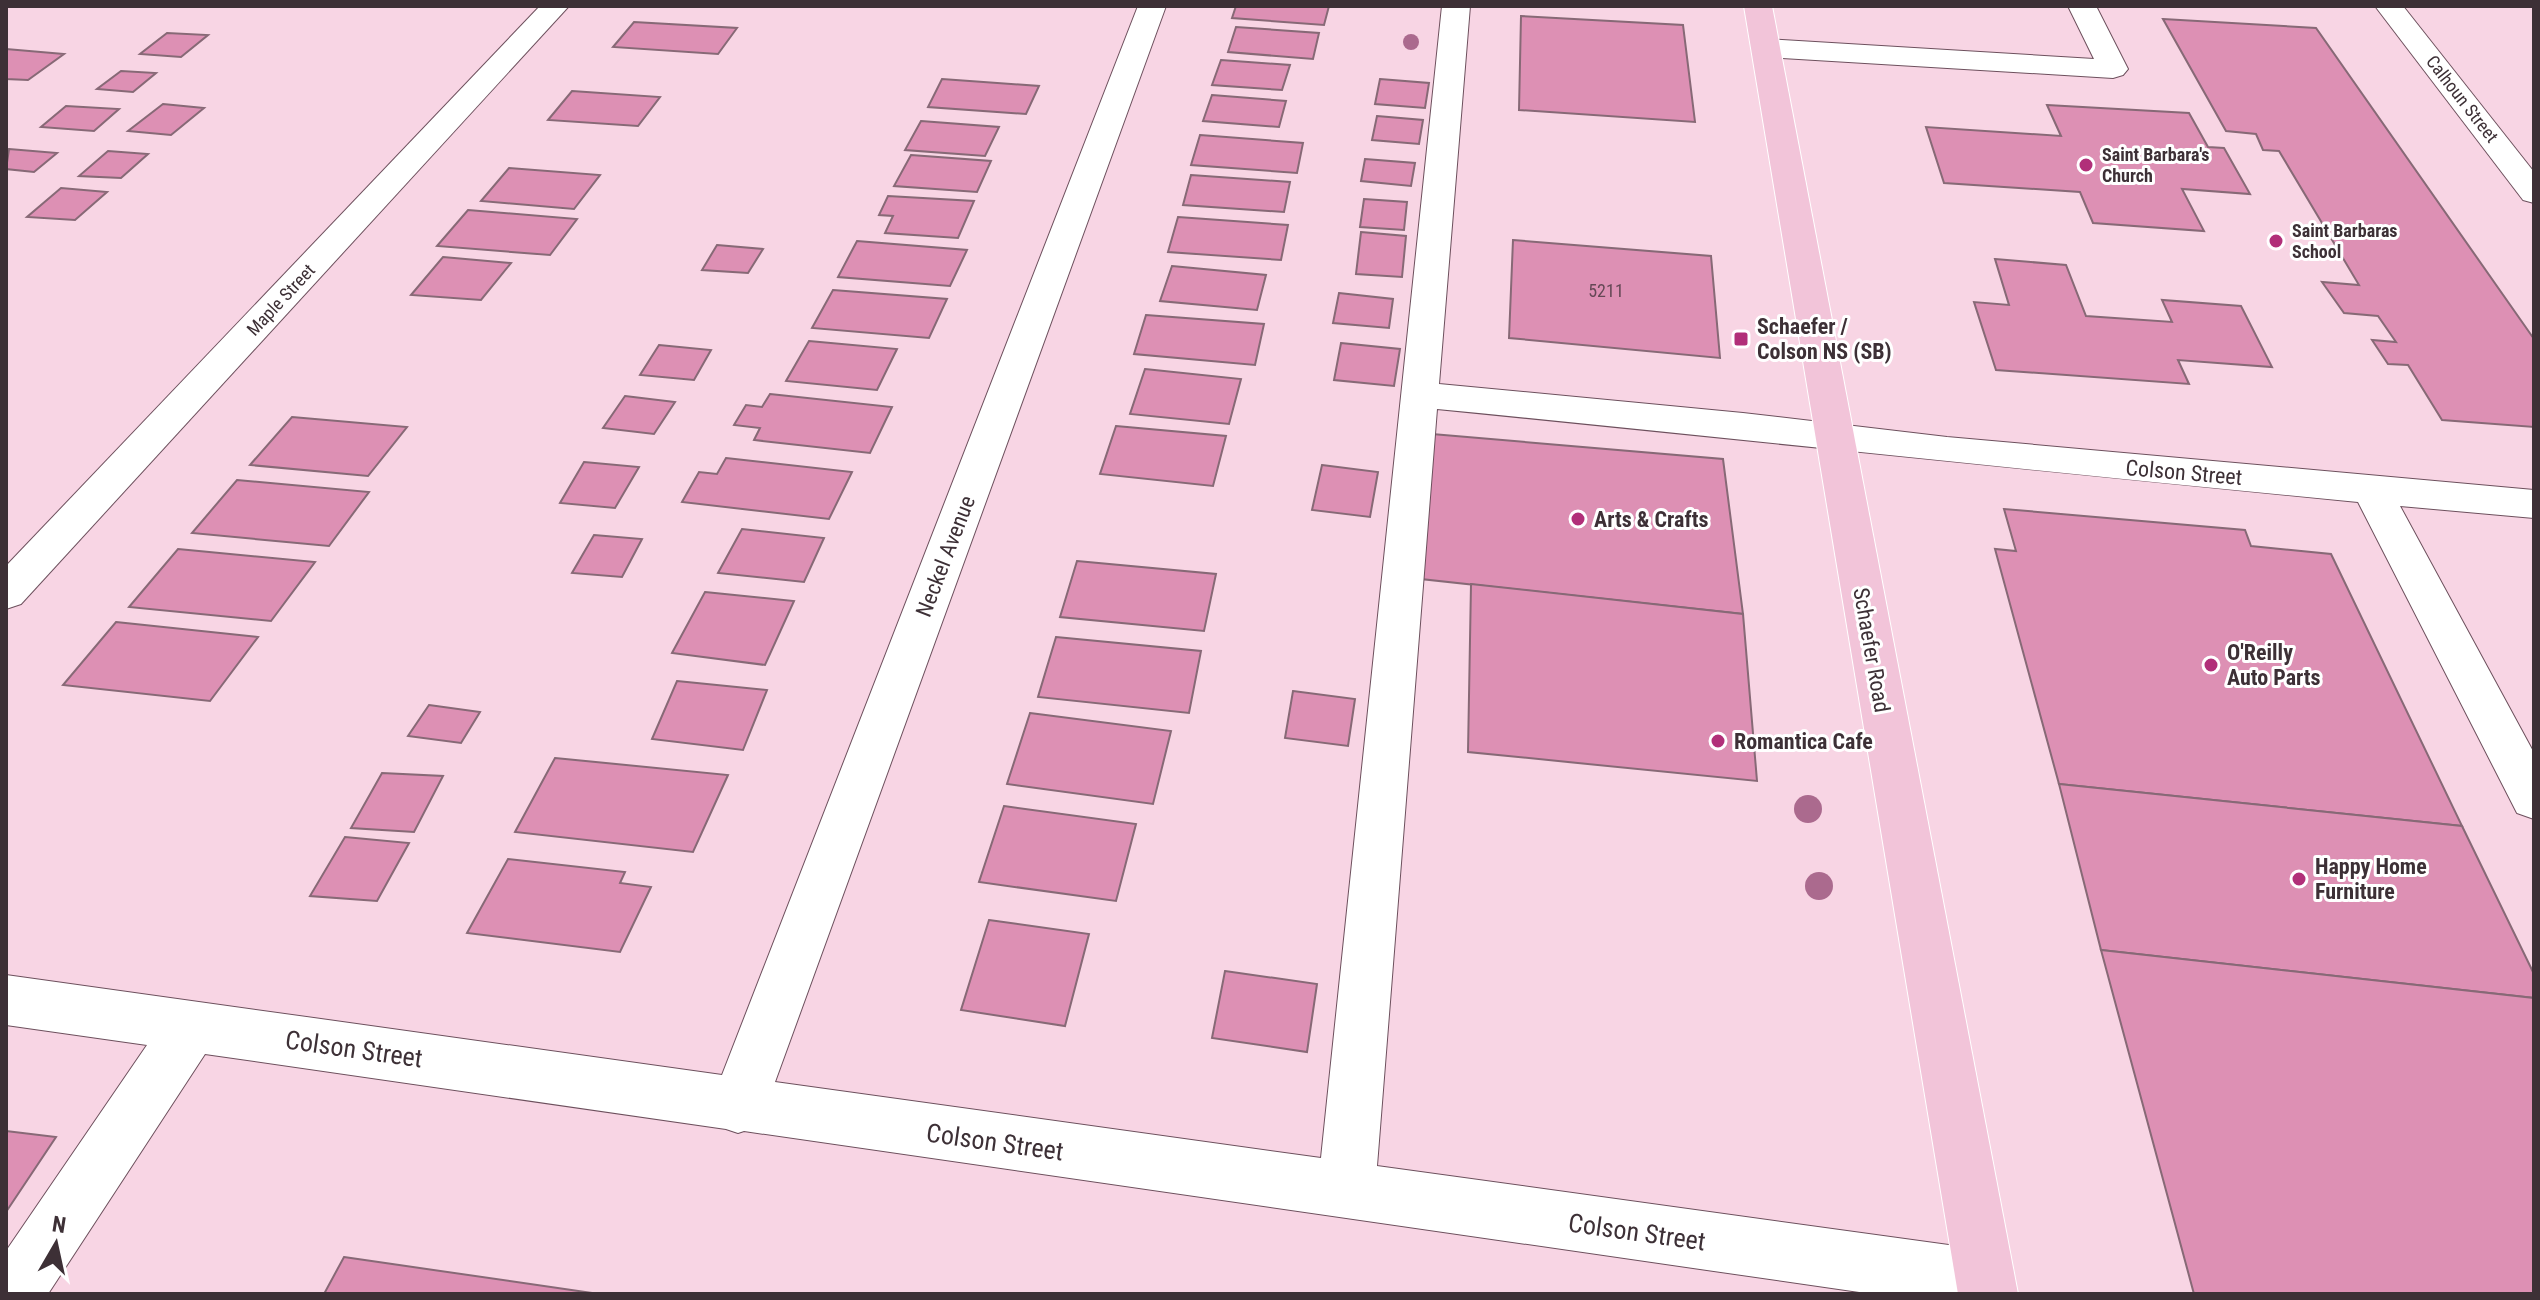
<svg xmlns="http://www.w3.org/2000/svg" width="2540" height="1300" viewBox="0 0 2540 1300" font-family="'Roboto Condensed',sans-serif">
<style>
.building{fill:#dd90b4;stroke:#876976;stroke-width:2}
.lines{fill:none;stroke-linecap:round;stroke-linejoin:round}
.minor-casing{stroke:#6d505d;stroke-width:2}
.major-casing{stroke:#fff;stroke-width:2}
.minor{fill:#fff;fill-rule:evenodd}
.major{fill:#f2c4d9;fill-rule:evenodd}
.tree{fill:#ab6a8e}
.poi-dot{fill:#b12f79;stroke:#fff;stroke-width:3}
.labels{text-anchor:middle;stroke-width:6;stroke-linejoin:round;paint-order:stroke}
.far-street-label{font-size:18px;fill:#3d3036;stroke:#fff}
.far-poi-label{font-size:18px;font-weight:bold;fill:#3d3036;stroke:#fff;text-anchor:start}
.number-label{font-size:18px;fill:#654856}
.poi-label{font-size:22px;font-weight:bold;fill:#3d3036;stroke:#fff;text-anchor:start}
.street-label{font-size:22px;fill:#3d3036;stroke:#fff}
.near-street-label{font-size:26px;fill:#3d3036;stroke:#fff}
</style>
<rect width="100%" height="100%" fill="#f8d5e4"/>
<g class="building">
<path d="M1236,6h93l-5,19 -92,-7z"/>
<path d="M1521,16l162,9 12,97 -176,-12z"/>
<path d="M2163,19l153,9 218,311v88l-92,-7 -34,-55 -20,-1 -16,-24 24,2 -18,-26 -34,-3 -22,-31 37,3 -80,-134 -16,-1 -7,-16 -30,-3z"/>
<path d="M634,22l103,6 -19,26 -105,-7z"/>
<path d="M1236,27l83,6 -6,26 -85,-7z"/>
<path d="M167,33l41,2 -27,22 -41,-3z"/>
<path d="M6,49l58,5 -36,26 -22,-1z"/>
<path d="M1221,60l69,5 -8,25 -70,-5z"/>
<path d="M121,71l35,2 -23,19 -36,-3z"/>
<path d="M942,79l97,7 -13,28 -98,-7z"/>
<path d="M1380,79l49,4 -4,25 -50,-4z"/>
<path d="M572,91l88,6 -22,29 -90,-6z"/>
<path d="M1212,95l74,6 -7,26 -76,-6z"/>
<path d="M163,104l41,4 -33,27 -43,-4z"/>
<path d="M2047,105l142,8 19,34 16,1 26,46 -68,-5 22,42 -111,-8 -13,-31 -136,-9 -18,-56 135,9z"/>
<path d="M66,106l53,3 -25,22 -53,-4z"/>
<path d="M1377,116l46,4 -4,24 -47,-4z"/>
<path d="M921,121l78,6 -14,29 -80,-6z"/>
<path d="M1200,135l103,8 -6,30 -106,-8z"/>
<path d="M9,149l48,4 -23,19 -28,-3z"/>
<path d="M108,151l40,3 -27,24 -42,-2z"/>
<path d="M911,155l80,6 -14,31 -83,-6z"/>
<path d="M1365,159l50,4 -4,23 -50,-5z"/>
<path d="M509,168l91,7 -26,34 -93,-8z"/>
<path d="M1191,175l99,7 -6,30 -101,-7z"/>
<path d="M61,188l46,4 -32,28 -48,-3z"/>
<path d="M888,196l86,5 -16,37 -73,-5 8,-17 -14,-1z"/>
<path d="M1364,199l43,3 -3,28 -44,-3z"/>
<path d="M468,210l109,9 -27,36 -113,-9z"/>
<path d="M1178,217l110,8 -7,35 -113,-8z"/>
<path d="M1361,232l45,4 -4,41 -46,-3z"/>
<path d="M1513,240l198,16 9,102 -211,-20z"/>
<path d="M857,241l110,9 -17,36 -112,-9z"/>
<path d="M717,245l46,4 -15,24 -46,-3z"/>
<path d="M443,257l68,6 -30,37 -70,-5z"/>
<path d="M1995,259l71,6 20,51 86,6 -10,-22 79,6 31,61 -94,-7 11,24 -193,-14 -22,-68 35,3z"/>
<path d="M1172,266l94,9 -9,35 -97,-9z"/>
<path d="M833,290l114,9 -18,39 -117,-10z"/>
<path d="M1339,293l54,6 -4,29 -56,-5z"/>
<path d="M1146,315l118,9 -9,41 -121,-11z"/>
<path d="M809,341l88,8 -20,41 -91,-9z"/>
<path d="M1341,343l59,6 -6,37 -60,-6z"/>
<path d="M659,345l52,5 -17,30 -54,-5z"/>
<path d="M1145,369l96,10 -12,45 -99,-10z"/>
<path d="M770,394l122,13 -22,46 -116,-13 6,-12 -26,-3 12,-20 16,2z"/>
<path d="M625,396l50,6 -21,32 -51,-6z"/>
<path d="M292,417l115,10 -39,49 -118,-11z"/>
<path d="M1116,426l110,10 -13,50 -113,-12z"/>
<path d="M1432,434l291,25 20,155 -322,-35z"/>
<path d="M726,458l126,14 -23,47 -147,-17 17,-30 18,2z"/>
<path d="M584,462l55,5 -24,41 -55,-5z"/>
<path d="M1322,465l56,7 -8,45 -58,-7z"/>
<path d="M237,480l132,12 -40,54 -137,-13z"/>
<path d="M2004,509l241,21 6,16 80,8 131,272 -403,-42 -64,-235 21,2z"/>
<path d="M742,529l82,9 -20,44 -86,-9z"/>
<path d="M594,535l48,4 -20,38 -50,-4z"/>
<path d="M178,549l137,13 -44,59 -142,-14z"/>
<path d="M1077,561l139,13 -12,57 -144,-14z"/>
<path d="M1471,584l272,30 14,167 -289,-29z"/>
<path d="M705,592l89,9 -29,64 -93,-12z"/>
<path d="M116,622l142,15 -48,64 -147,-16z"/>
<path d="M1056,637l145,14 -12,62 -151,-16z"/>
<path d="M677,681l90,9 -24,60 -91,-11z"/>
<path d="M1293,691l62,8 -7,47 -63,-8z"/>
<path d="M429,705l51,7 -19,31 -53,-7z"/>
<path d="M1030,713l141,18 -18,73 -146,-20z"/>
<path d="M555,758l173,17 -35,77 -178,-20z"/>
<path d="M382,773l61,3 -29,56 -63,-4z"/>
<path d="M2059,784l403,42 72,148v24l-433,-48z"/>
<path d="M1004,806l132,18 -20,77 -137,-19z"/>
<path d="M345,837l64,6 -32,58 -67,-5z"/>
<path d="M508,859l117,13 -5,11 31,4 -31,65 -153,-19z"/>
<path d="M989,920l100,14 -24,92 -104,-16z"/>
<path d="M2101,950l433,48v296h-340z"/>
<path d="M1225,971l92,13 -10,68 -95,-14z"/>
<path d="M6,1131l50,6 -50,75z"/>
<path d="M344,1257l255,37h-275z"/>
</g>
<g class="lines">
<defs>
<g id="minor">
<path d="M540,6h29l-548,598 -15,5v-43z"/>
<path d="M1138,6h28l-391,1076 546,76 121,-1152h28l-31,378 304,29 204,24 587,53v28l-134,-12 134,247v66l-17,-6 -159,-311c-307,-29 -614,-63 -921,-93l-60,757 608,84 21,9 9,21 -6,14h-136l-1129,-163 -6,2 -12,-4 -521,-75 -157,240h-42v-43l141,-206 -141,-20v-50l716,100z"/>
<path d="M2068,6h28l32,63 -5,6 -10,3 -347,-21 -10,-3 -4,-6 4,-6 10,-3 328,20z"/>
<path d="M2375,6h28l131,166v31l-11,-3z"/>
</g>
<path id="major" d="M1744,6h28l246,1288h-60z"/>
</defs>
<use href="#minor" class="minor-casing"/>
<use href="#major" class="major-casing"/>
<use href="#minor" class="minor"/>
<use href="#major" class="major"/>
</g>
<g class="tree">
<circle cx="1411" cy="42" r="8"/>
<circle cx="1808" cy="809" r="14"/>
<circle cx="1819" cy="886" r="14"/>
</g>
<g class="poi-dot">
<circle cx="2086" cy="165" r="8"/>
<circle cx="2276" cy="241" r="8"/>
<rect x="1733" y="331" width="16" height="16" rx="4"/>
<circle cx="1578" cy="519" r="8"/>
<circle cx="2211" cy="665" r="8"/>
<circle cx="1718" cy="741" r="8"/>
<circle cx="2299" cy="879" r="8"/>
</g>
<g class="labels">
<g class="far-street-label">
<text transform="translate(2462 99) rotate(52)" y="6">Calhoun Street</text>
<text transform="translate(281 300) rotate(-47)" y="6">Maple Street</text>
</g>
<g class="far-poi-label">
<text x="2102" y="161">Saint Barbara's<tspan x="2102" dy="21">Church</tspan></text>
<text x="2292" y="237">Saint Barbaras<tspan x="2292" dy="21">School</tspan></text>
</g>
<g class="number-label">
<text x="1606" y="297">5211</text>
</g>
<g class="poi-label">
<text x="1757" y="334">Schaefer /<tspan x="1757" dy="25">Colson NS (SB)</tspan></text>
<text x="1594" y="527">Arts &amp; Crafts</text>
<text x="2227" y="660">O'Reilly<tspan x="2227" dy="25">Auto Parts</tspan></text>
<text x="1734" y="749">Romantica Cafe</text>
<text x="2315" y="874">Happy Home<tspan x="2315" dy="25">Furniture</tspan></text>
</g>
<g class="street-label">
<text transform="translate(2184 472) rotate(5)" y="8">Colson Street</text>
<text transform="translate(945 556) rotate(-69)" y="8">Neckel Avenue</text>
<text transform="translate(1872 650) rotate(80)" y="8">Schaefer Road</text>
</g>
<g class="near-street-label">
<text transform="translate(354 1049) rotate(8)" y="9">Colson Street</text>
<text transform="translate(995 1142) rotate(8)" y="9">Colson Street</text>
<text transform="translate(1637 1232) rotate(8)" y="9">Colson Street</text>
</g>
</g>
<rect width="2540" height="1300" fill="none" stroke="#3d3036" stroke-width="16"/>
<g transform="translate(56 1244) rotate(9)" stroke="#ffffff" stroke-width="6" paint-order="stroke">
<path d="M0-6L14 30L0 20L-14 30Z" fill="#3d3036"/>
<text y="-12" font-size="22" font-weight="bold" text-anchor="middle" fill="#3d3036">N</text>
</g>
</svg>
